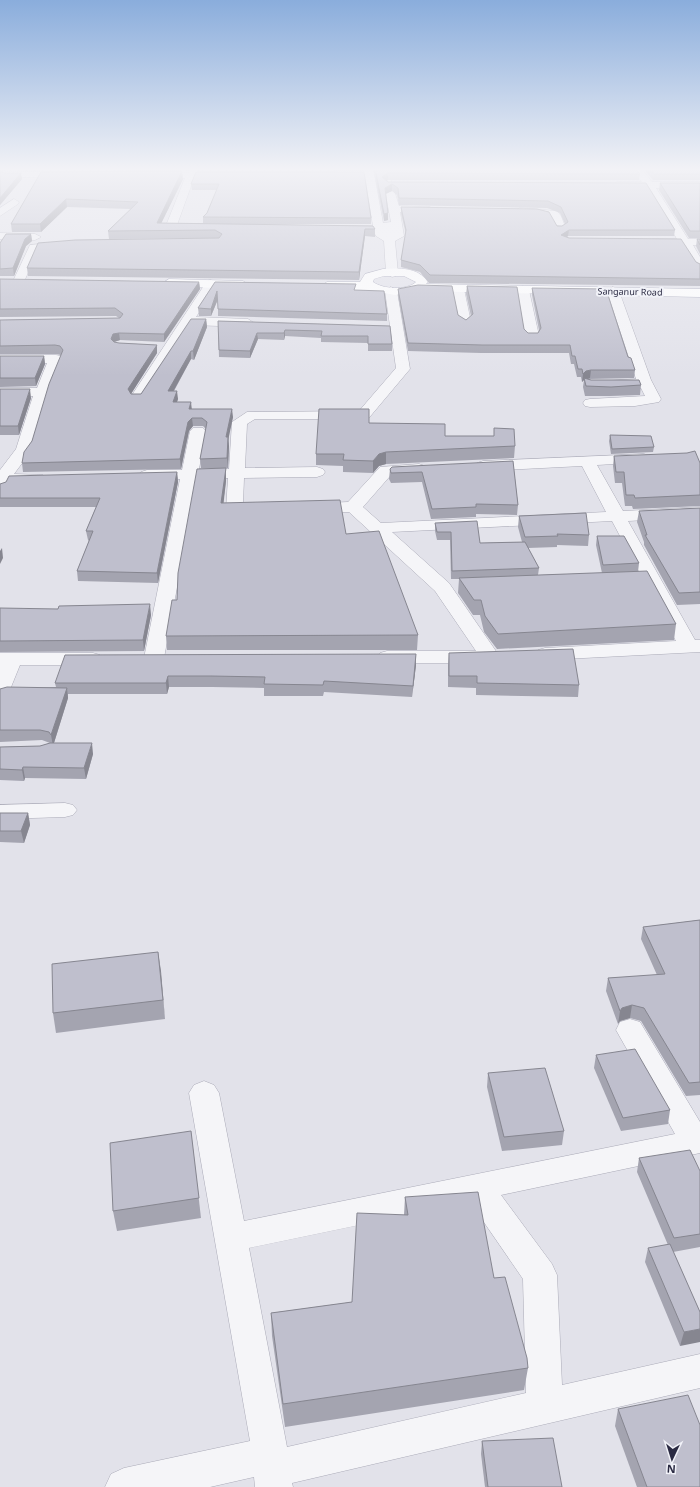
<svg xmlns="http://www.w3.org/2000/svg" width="700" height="1487" viewBox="0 0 700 1487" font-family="'Noto Sans',sans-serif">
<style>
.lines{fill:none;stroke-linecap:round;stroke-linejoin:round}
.minor-casing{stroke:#ababb8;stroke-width:1}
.major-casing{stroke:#a1a2b6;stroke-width:1}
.minor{fill:#f5f5f8;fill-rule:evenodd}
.major{fill:#fff;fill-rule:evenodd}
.wall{fill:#a4a4b0}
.shaded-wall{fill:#868690}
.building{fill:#bfbfcd;stroke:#868690}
.labels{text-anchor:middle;stroke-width:4;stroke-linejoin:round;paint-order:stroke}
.far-street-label{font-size:9px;fill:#2a2a42;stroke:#f1f2f8}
</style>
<rect width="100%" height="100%" fill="#e2e2ea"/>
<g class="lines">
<defs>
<g id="minor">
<path d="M190,168h10l-3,4h27l5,3 -5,3h-30l-17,47 20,1 1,2 -1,2h-31l-1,-2 20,-50 -32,1 -5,-3 5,-3h35z"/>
<path d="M363,168h10l10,55 8,-1 -4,-21 -10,-33h10l12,38 31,1 5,3 -5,3 -30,-1 4,24 -9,5 3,32 -2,3 -4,1 -6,-4 -2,-32 -8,-5 -2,-4h-28l-5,-3 5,-3h27l-8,-49h-30l-5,-3 5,-3h29z"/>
<path d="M631,168h10l11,14h48v6h-44l32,51h12v6h-7l7,12v13l-4,-2 -15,-23h-28l-6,-3 6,-3h24l-31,-51h-29l-5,-3 5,-3h25z"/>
<path d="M5,172h63l5,3 -5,3 -66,-1 -2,-2z"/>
<path d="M14,199l5,3 -1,2 -18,12v-8z"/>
<path d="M520,208l37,3 4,5 5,13 -5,3 -4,-1 -7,-15 -34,-3 -1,-2z"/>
<path d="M0,233l35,1 6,3 -6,3 -35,-1z"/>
<path d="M66,242l4,1 2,2 -2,2 -32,3 -15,34h-8l-2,-3 17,-36z"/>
<path d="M211,280l6,4 -21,33 52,2 6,4 -6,4 -57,-2 -49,76h-10l-2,-3 77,-117z"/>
<path d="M458,285l6,4 7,33 -6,4 -6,-4 -7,-33z"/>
<path d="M523,286l6,4 10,46 -2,3h-10l-2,-3 -8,-46z"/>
<path d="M391,287l6,4 13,78 -42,50h-113l-8,5 -2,44 72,-1 6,2 2,3 -2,3 -6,2 -73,1 -1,26 21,1 2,4 -2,4 -6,1 -30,-1 -2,-4 2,-31 -31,1 -33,179 -3,4 -7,2 -7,-2 -3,-4 36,-179 -39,-1 -2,-3 2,-3 6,-2h35l8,-39 3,-3h10l3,3 -7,38h30l3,-47 15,-10 112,-1 37,-43 -11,-77z"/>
<path d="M613,287l6,4 32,89 10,19 -2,3 -24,4 -45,1 -5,-1 -2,-3 2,-3 5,-1 55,-3 -4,-8h-32l-5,-1 -2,-3 2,-3 32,-2 -29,-88z"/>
<path d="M0,355h56l5,1 2,3 -14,33 -17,58 -18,24 29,1 2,3 -2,3 -33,3 -4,6 -6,2v-22l16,-21 17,-53h-33v-8h37l10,-25h-47z"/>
<path d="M644,454l6,2 2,3 -2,3 -53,3 26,46 77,-4v10l-72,4 67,119h5v12l-155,8 -7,-2 -3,-4 3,-4 7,-2 131,-7 -64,-120 -220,11 57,51 51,74 -3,4 -7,2h-103l-7,-2 -3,-4 3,-4 7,-2h89l-41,-60 -86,-79 -37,1 -6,-1 -2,-4 2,-4 42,-2 32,-35 39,-3 6,2 2,3 -2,3 -34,3 -28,32 18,16 225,-11 -24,-46 -99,5 -6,-2 -2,-3 2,-3 6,-2z"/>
<path d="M0,653h93l7,2 3,4 -3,4 -7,2h-73l-13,32 -7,2z"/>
<path d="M65,803l8,2 4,5 -4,5 -8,2 -65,2v-14z"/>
<path d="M630,1019l10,3 60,100v31l-199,42 51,69 5,11 5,110 138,-31v34l-408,95 1,4h-38l-1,-10 -44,10h-105l6,-13 13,-6 126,-27 -61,-348 5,-8 10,-4 10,4 5,8 25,128 431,-87 -59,-104 4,-8zM470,1202l53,77 3,114 -239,54 -38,-199z"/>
</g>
<g id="major">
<path d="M383,269c16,-1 35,-2 45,13l-2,2 274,5v8l-281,-6 -24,4 -27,-5h-41l-6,-4 6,-4h33l5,-8zM384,276h20l12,6c-10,9 -33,7 -43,0l1,-3z"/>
<path d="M169,279l74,2 6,4 -6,4 -78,-3 -2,-3z"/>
</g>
</defs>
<use href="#minor" class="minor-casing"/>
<use href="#major" class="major-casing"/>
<use href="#minor" class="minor"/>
<use href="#major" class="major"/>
</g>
<g class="wall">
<path d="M0,168h31l-2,2h-24l-3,2 20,7 -22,26z"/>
<path d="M41,168h148l-2,2h-143z"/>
<rect x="200" y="168" width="162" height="2"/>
<path d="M373,168h262l5,6 -1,6h-251l-2,1 2,1 258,1 29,47 -1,6h-106l-1,1 2,1 127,24 4,2v22l-271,-3 -9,-11 -19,-5v-7l5,-26 -5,-20v-7l161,19 3,-2 -5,-11 -13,-5 -148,-3 -2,-10 -5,-4 -6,3 2,26 -4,1z"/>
<path d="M643,168h57v12h-47z"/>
<path d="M41,172l142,7 -22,44h42v-6l4,-4 10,-23h-25l-1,-6 5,-12 175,46v6h-121l125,5v8l-10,-1 -6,44 -331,-4 -1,-8 188,-30 -106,1 -1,-8 23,-22 -64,-2 -26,25h-29l-1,-8z"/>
<path d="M660,183h40v55h-11l-30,-48z"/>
<path d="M31,234l1,7 -6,5 -12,30h-14v-33z"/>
<path d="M697,239h3v15l-4,-8z"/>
<path d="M0,279l199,3 1,7 -36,53 -44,-2 -6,2 5,1 38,2v8l-26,41h10l65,-75 1,8 -13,33 -3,-1 -17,32 4,8 -1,3 15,7 41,8 -5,20 1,9 -1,22h-27l-1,-9 6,-30 -3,-3h-10l-4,5 -8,38 -158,3 -1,-9 10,-22 29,-86 -5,-1h-56v-34l119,-2 -3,-2 -116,1z"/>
<path d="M215,282l141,8 31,24v7l-169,-5v-17l-7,17h-12l-1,-8z"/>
<path d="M467,286l57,43 4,4h10l1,-3 -7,-35v-7l96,69 7,13 -1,8 -46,1 3,1 50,5 -1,10 -30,1h-25l-2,-9 1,-7 -2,2 -1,-5h-4l-3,-13h-3l-2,-11h-88l-73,-2 -10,-55v-7l60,26 8,5 5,-4 -5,-22z"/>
<path d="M218,321l172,5 2,18v7h-24v-8l-47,-1v-4l-36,-2 -1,4 -26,-1 -8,19 -31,-1z"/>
<path d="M0,356h44l1,8 -9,22 -36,1z"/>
<path d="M0,389l31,9 -12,37h-19z"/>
<path d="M369,423l76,13h49v-8l21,18 -1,12 -128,6 -7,2 -6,7 -30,-1v-6l-27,-1v-11z"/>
<path d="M610,435l44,12 -1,5 -42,2 -2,-13z"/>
<path d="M614,456l86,7v43l-67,3 -1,-3h-7l-3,-23h-7l-2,-17z"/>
<path d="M513,461l5,44 -1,10 -41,-1v3l-45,2 -9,-37 -31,1 -2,-4 1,-10z"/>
<path d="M226,468v13l-3,22 123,31 72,101 -1,15h-250l-1,-14 11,-36z"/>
<path d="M177,472l1,10 -20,101 -80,-2 -1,-10 12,-30 -1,-1 -2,-9 10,-24h-96v-23z"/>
<path d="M700,508v96l-23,1 -33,-60v-3l-7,-20 2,-11z"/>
<path d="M519,516l70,19 -1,11 -31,-1v2l-29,1 11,20 -1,7 64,-2 -6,-28 1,-9 42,27 -1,9 38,52 -2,16 -177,9 -13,-17 -4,-17h-7l-15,-22 1,-14h-8l-1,-39h-13l-2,-9v-8l45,20 42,-1 -4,-15z"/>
<path d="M0,608l151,7 -7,36 -144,1z"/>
<path d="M449,653l130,32 -1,12 -102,-2v-7l-28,-1v-22z"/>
<path d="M416,654v11l-4,32 -88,-5 -1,4h-59v-8l-52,-1h-43l-2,7h-99v4l-14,45 39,11 -7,25 -61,-1 -1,3 -24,-1v-33l40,-1 10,-3 -8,-3 -42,2v-53l56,-2 -1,-4z"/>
<path d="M0,813h28l2,12 -6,18 -24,-1z"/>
<path d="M700,920v175l-14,1 -45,-75 -11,-3 -10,3 -2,3 -12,-33 2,-13 49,-3 -16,-36 2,-12z"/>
<path d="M158,952l7,67 -109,14 -3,-20z"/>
<path d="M596,1055l74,55 -2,14 -47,7 -27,-63z"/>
<path d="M488,1073l76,58 -2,14 -60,6 -15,-64z"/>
<path d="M191,1131l10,87 -84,13 -4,-20z"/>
<path d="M639,1158l61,13v76l-27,5 27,60 -20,34 -35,-84 3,-14 20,-3 -31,-73z"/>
<path d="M405,1197l89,81 34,90 -4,22 -239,37 -13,-91 -1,-23 81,-11 52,-87z"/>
<path d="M618,1409l82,78h-63l-22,-61z"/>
<path d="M482,1441l80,46h-77l-4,-33z"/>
</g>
<g class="shaded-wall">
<path d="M0,168h5v2l-5,3z"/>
<path d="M182,171l1,8 -25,51 -1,-7z"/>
<path d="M21,173l1,6 -22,26v-7z"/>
<path d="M388,173v7l-6,3v-6z"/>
<path d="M392,184v7l-7,3v-6z"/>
<path d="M66,199l1,8 -26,25 -1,-8z"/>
<path d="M388,213v7l-4,1v-7z"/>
<path d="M365,229v7l-6,44v-8z"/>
<path d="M569,230l-1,6 -7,6v-7z"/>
<path d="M31,234l1,7 -6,5 -12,30 -1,-8 12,-29z"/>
<path d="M199,282l1,7 -36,53v-8z"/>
<path d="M217,291l1,8 -7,17v-7z"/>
<path d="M206,319l1,8 -13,33 -1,-9z"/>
<path d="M285,330v6l-1,4v-7z"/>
<path d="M119,333l1,7 -6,2 -3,-3 2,-5z"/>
<path d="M257,333l1,6 -8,19v-7z"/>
<path d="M157,345v8l-28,44 -1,-8z"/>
<path d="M191,351v8l-22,40 -1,-8z"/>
<path d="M44,356l1,8 -9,22 -1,-8z"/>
<path d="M591,370l-1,8 -5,2 -1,-2v2l-2,2 1,-8 3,-3z"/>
<path d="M30,389l1,9 -12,37 -1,-9z"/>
<path d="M177,391l1,8 -4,11 -1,-8z"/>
<path d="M191,402l1,9 -3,-2z"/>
<path d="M232,409l1,8 -6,29 -1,-9z"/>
<path d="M192,418l1,8 -4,5 -8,38 -1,-10 8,-37z"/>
<path d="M228,437l1,9 -1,22 -1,-10z"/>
<path d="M386,452v12l-7,2 -6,7v-12l6,-7z"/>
<path d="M226,468v13l-4,36 -1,-14z"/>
<path d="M177,472l1,10 -20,101 -1,-10z"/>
<path d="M2,548l1,10 -3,6v-13z"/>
<path d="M150,604l1,11 -7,36 -1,-11z"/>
<path d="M416,654v11l-4,32 1,-11z"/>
<path d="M168,676l1,11 -2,7 -1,-11z"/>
<path d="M67,688l1,10 -15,48 -2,-11z"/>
<path d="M92,743l1,11 -7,25 -2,-11z"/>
<path d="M23,767l2,11 -1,3 -2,-11z"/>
<path d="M28,813l2,12 -6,18 -3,-12z"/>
<path d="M158,952l3,19 4,48 -2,-19z"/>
<path d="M632,1005l-2,13 -10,3 -2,3 2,-13 2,-3z"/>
<path d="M700,1329v13l-20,4 4,-14z"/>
</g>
<g class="building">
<path d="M375,168h260l5,6 -252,-1 -6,4 6,5 258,1 29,47h-106l-8,5 8,3 112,1 15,23 4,2v15l-270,-4 -10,-10 -19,-5 5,-30 -5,-23 136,2 12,3 8,14h5l6,-4 -7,-15 -13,-6 -149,-3 -1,-10 -6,-4 -7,4 3,25 -4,1z"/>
<path d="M649,168h51v6h-46z"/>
<path d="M0,171l4,2h17l-21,25z"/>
<path d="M182,171l-25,52 216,3 2,3h-10l-6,43 -332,-4 11,-25 37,-3 144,-2 3,-4 -7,-4 -107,1 30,-29 -72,-3 -26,25h-29l30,-52z"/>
<path d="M196,172h168l7,46 -168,-1 4,-4 12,-29h-28z"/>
<path d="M660,183h40v48h-10z"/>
<path d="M6,234h25l-6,5 -12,29 -13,1v-26z"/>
<path d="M697,239h3v6z"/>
<path d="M0,279l199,3 -35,52 -45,-1 -6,1 -2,5 3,3 5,1 38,2 -29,44 3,5h10l50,-75h15l-13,32h-2l-23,40h9l-4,11h18l-2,7h43l-6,28h2l-1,21 -27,1 7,-37 -5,-4h-10l-4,4 -8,37 -158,4 2,-11 8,-11 17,-57 14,-34 -3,-4 -5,-1 -55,1v-26l120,-2 3,-4 -8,-6 -115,1z"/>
<path d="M215,282l141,2 -2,6 30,1 3,23 -169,-5 -1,-18 -6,18 -13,-1z"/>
<path d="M418,285l34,1 6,29 8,5 7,-6 -6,-28 50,1 7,42 4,4h10l3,-5 -9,-40 74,1 22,68 3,1 4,12h-44l-5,1 -3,3 -1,-5h-4l-3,-13h-3l-2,-11h-88l-74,-2 -10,-54z"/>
<path d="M218,321l172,5 2,18h-24v-8h-47l1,-5 -37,-1 -1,3h-27l-7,18 -31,-1z"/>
<path d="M0,356h44l-9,22h-35z"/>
<path d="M584,378l7,2h48l2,5 -30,2 -25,-1z"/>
<path d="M0,389h30l-12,37h-18z"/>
<path d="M319,409h50v14l76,1v12h49v-8l20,1 1,17 -129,6 -7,2 -6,7 -30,-1 1,-6h-28z"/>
<path d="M610,435l41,1 3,11 -42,2z"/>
<path d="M695,451l5,12v32l-65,3 -1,-3h-8l-2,-23h-8l-2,-16 73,-3z"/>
<path d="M513,461l5,44 -42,-1v3l-44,2 -10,-37 -31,1 -1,-4 2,-2z"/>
<path d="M226,468l-5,35 119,-3 6,34 33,-3 39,104 -252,1 6,-36h5l1,-27 19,-104z"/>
<path d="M177,472l-20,101 -80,-2 16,-40h-7l14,-33h-100v-14l6,-2 3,-6z"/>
<path d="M700,508v84l-21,1 -34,-58h2l-8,-24z"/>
<path d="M586,513l3,22 -32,-1 1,2 -33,1 -6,-21z"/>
<path d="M477,521l3,22 45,-1 14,26 -87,3 -1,-39h-14l-2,-9z"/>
<path d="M597,536h27l15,27 -36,2z"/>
<path d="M647,571l29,53 -178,10 -13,-18 -4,-16h-7l-15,-22z"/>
<path d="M150,604l-7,36 -143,1v-33l58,1 1,-3z"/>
<path d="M573,649l6,36 -102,-2v-7h-28v-23z"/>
<path d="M416,654l-3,32 -89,-5 -1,4 -59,-1 1,-7 -54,-1h-43l-2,7h-111l10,-28z"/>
<path d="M7,687l60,1 -16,47 -2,-3 -9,-2h-40v-41z"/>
<path d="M50,743h42l-8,25 -61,-1 -1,3 -22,-1v-22l40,-1z"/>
<path d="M0,813h28l-7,18h-21z"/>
<path d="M700,920v162l-11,1 -45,-75 -12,-3 -10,3 -2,3 -12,-33 57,-4 -22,-47z"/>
<path d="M158,952l5,48 -110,13 -1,-49z"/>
<path d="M635,1049l35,61 -47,8 -27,-63z"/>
<path d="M545,1068l19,63 -60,6 -16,-64z"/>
<path d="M191,1131l8,67 -86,13 -3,-68z"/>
<path d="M690,1150l10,21v63l-26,4 -35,-80z"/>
<path d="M478,1192l16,86 11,-1 22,81 1,10 -245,36 -12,-91 81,-11 5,-89 51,2 -3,-18z"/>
<path d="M670,1244l30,68v17l-16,3 -36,-84z"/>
<path d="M688,1395l12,30v62h-53l-29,-78z"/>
<path d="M553,1438l9,49h-74l-6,-46z"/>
</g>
<linearGradient id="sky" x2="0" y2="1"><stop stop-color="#8aaddc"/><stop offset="0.45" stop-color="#f2f2f6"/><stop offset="1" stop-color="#f2f2f6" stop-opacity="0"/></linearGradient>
<rect width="700" height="376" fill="url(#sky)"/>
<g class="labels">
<g class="far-street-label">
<text transform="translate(630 292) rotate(1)" y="3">Sanganur Road</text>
</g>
</g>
<g transform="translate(672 1459) rotate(184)" stroke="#f1f2f8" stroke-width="3" paint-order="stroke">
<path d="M0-3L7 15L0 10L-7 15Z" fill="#2a2a42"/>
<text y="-6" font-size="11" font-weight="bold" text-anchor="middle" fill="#2a2a42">N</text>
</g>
</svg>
